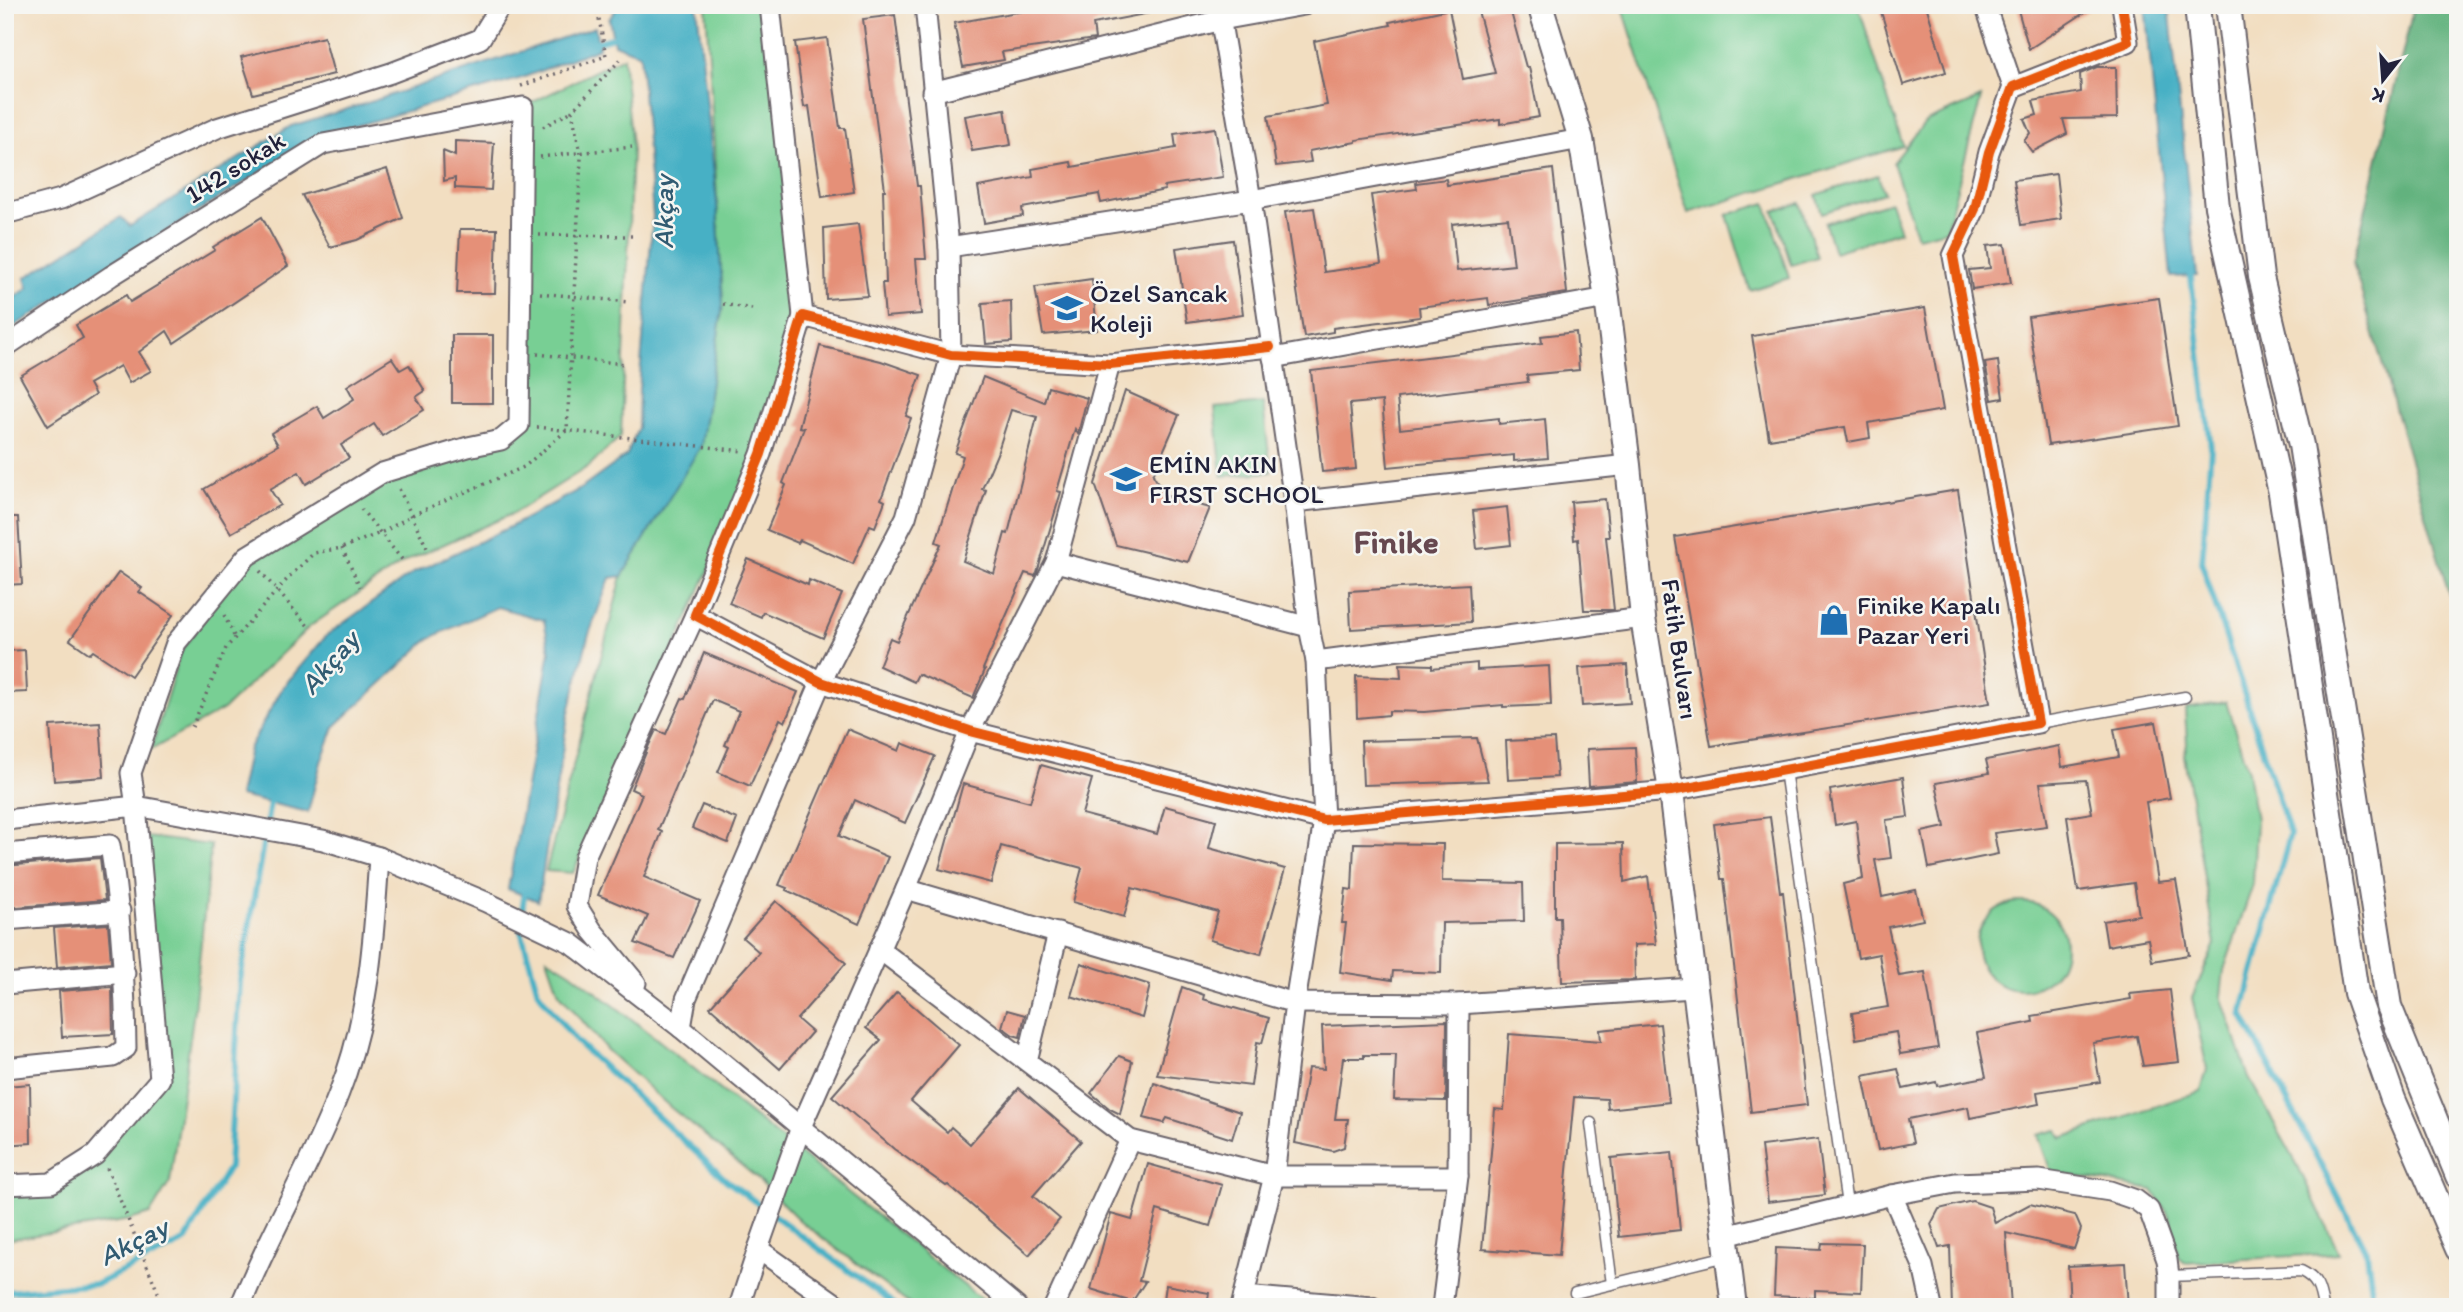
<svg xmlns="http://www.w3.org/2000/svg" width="2463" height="1312" viewBox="0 0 2463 1312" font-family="Itim,sans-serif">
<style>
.green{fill:#78cf94;stroke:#4d7868;stroke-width:2}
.forest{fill:#62b27e;stroke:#426a5c;stroke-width:2}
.water{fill:#47b0c5;stroke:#346980;stroke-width:2}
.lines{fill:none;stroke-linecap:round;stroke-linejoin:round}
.stream{stroke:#47b0c5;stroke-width:6}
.building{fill:#e59078;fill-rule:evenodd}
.service-casing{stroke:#6b646a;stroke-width:13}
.minor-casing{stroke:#6b646a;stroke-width:23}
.tertiary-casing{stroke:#6b646a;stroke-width:28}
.path{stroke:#6b646a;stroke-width:3.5;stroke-dasharray:2 5;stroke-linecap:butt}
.service{stroke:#fff;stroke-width:10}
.minor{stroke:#fff;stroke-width:19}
.tertiary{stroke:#fff;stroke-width:24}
.cycleway-casing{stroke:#f6f6f2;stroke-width:15}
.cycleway{stroke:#e8590c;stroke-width:10}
.labels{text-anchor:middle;stroke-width:5;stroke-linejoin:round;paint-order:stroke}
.street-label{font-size:26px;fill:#22223b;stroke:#f6f6f2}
.poi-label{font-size:26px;fill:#22223b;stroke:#f6f6f2;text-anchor:start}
.water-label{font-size:28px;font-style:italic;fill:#315b72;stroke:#f6f6f2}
.district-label{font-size:33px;font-weight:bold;fill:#664850;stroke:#f6f6f2}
</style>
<rect width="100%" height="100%" fill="#f6f6f2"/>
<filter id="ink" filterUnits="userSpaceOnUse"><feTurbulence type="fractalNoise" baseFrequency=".0143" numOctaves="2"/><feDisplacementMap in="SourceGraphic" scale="14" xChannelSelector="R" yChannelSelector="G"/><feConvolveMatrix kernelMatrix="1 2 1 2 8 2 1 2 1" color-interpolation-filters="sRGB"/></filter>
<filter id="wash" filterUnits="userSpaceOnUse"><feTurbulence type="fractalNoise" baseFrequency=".00686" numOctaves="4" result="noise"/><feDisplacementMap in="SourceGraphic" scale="28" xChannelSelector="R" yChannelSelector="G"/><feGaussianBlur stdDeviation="1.57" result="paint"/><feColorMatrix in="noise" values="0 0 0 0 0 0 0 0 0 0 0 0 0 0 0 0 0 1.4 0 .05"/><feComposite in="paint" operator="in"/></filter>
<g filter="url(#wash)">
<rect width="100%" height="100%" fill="#f2dec1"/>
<g class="green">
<path d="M706,5h64l33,311 -42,138 -188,419 -27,-2 76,-295 79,-131 22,-141z"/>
<path d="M1622,5h236l45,141 -215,67z"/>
<path d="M623,57l9,90 -11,289 -32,30 -75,47 -110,49 -95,65 -85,82 -73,41 29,-97 67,-97 101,-63 171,-68 4,-318z"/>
<path d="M1981,98l-35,132 -29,7 -24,-74 33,-42z"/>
<path d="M1878,175l6,18 -62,20 -6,-18z"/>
<path d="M1890,202l10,29 -66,21 -9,-29z"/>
<path d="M1766,203l23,75 -39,12 -23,-75z"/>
<path d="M1800,203l17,54 -26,8 -17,-54z"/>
<path d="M1263,403l8,69 -49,4 -7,-68z"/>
<path d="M2226,702l22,69 8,49 -3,64 -29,86 -3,26 28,82 48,86 42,89 -154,10 -7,-6 -7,-38 -18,-29 -102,-18 -13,-37 19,-5 5,8 139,-47 6,-22 -15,-71 23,-54 -31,-189 3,-11 -2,-35z"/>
<path d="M139,836l72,9 -17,165 -24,172 -20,32 -20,6 -125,20v-54l46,-3 109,-104z"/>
<circle cx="2021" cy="946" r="44"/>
<path d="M547,958l23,14 72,55 349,280h-78l-114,-87 -42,-42 -87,-71 -63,-57 -48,-57z"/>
</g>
<path class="forest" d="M2414,5h44v621l-105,-363z"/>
<g class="water">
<path d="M619,5h78l20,199 6,100 -22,142 -79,130 -12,2 -22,59 -20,79 -30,185 -30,-12 42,-238 -6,-31 -47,-13 -67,31 -96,89 -13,35 -13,50 -69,-16 10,-48 34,-61 44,-52 86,-62 99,-47 70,-38 45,-33 11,-27 1,-39 14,-173 -13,-162 -26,-10 -5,-25z"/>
<path d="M2145,5h24l28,271 -26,1z"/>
<path d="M595,27l4,21 -77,30 -205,59 -312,195v-28l23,-16 -3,-10 96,-61 9,9 161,-100 73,-22z"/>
</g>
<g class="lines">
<g class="stream">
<path d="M590,44l30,-9"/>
<path d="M2190,269l21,179 -9,116 88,270 -48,180 125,239 7,54"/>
<path d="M525,889l-5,38 18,65 38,49 150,139 172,127"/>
<path d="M5,1292l92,-8 88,-43 44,-74 11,-186 31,-184"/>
</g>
</g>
<g id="blocks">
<g class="building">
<path d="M1058,5h91l1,8 -57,11 2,15 -93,13 2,8 -41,7 -9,-44z"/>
<path d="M1502,5h7l17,62h3l10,50 -39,7v-5l-144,21v2l-47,9 2,11 -35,4 -8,-50 59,-11 -13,-64 77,-16 -1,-3 59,-13 14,70 32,-6 -17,-62z"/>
<path d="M1879,5h47l20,67 -43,13z"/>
<path d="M2034,5h62l-67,44 -11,-39z"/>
<path d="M895,15l22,171h3l6,73h-10l5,55 -36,3 -3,-34h4l-3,-93h2l-22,-171z"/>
<path d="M324,37l10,37 -81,20 -12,-37z"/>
<path d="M827,38l13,90h5l9,64 -32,5 -13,-91 -5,1 -9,-65z"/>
<path d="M2097,67h19l1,51 -54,1 4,15 -35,18 -8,-11 6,-8 -6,-14 13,-4 -4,-14 48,-9 -1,-18z"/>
<path d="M1005,109l6,36 -39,6 -7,-35z"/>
<path d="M1215,128l8,49 -59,9 1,4 -64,13 -2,-9 -77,14 1,8 -39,7 -6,-36 55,-10 -1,-8 39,-7 1,5 104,-19 -2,-14z"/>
<path d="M455,141l39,2 -3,47 -36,-2v-10l-11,3 -1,-30 12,5z"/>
<path d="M387,169l16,49 -46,22 -27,7 -28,-52z"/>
<path d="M1553,169l14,124 -78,12 -1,-7 -69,9 1,10 -87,11v4l-29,5 -19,-125 29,-4 10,64 57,-8 -10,-69 46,-6 -1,-6 30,-4 1,6zM1508,218l6,47 -57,6 -5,-47z"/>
<path d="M2056,174l5,45 -40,6 -7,-45z"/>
<path d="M262,217l26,49 -114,77 -7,-12 -28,21 12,19 -22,12 -9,-17 -31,18 6,11 -47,31 -28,-50 63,-38 -7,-13 50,-30 4,7 85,-52 -2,-3z"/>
<path d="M858,224l10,72 -42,3 -2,-71z"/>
<path d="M460,229h37l-2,64h-38z"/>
<path d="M1233,240l10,74 -56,8 -11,-74z"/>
<path d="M2005,244l6,39 -39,6 -3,-19 21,-2 -3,-22z"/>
<path d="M1092,279l5,51 -54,5 -8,-48z"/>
<path d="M2159,298l19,128 -130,19 -20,-128z"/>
<path d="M1011,301l1,41 -26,2 -4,-41z"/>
<path d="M1925,308l18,102 -75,13 2,15 -22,4 -3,-15 -76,12 -17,-103z"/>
<path d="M1576,332l3,38 -52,5 1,7 -131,16 3,31 99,-11v6l46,-5 3,39 -34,3v-6l-126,12 -6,-66 -32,3 6,65 -34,3 -11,-101 231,-28 -1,-7z"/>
<rect x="452" y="335" width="41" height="68"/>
<path d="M820,346l61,15 40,14 -15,41 5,2 -30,81 4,2 -10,26 -5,-2 -17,39 -53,-24 -2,3 -31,-13 19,-45 -3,-2 21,-55 -5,-1z"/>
<path d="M392,358l8,12 9,-5 16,26 -9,6 8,13 -42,26 -8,-12 -33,21 8,13 -43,26 -7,-12 -29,17 10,16 -49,28 -27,-44 74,-44 -7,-12 46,-27 7,12 30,-19 -7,-13z"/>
<path d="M1998,361l5,37 -11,2 -7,-37z"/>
<path d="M983,377l61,25 4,-15 39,11 -9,36 -3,-5 -18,62 4,1 -24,81 -2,3 -10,-3 -42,96 2,1 -12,28 -55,-24 -4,8 -35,-16 11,-28 7,3 44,-97 -5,-2 27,-86 -8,-3zM1011,410l26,7 -29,117 -3,-1 -11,41 -31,-13 23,-71 -4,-1 15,-35z"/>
<path d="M1125,391l54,24 -26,60 13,21 44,12 -22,54 -72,-17 -21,-61z"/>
<path d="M1958,490l32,213 -279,43 -36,-209z"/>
<path d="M1605,499l4,38h-3l8,73h-30l-6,-71 -4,1 -3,-38z"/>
<path d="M1507,507l4,38 -34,4 -4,-38z"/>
<path d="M5,517h13l4,67 -17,1z"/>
<path d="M748,559l60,26 1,-5 33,14 -19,44 -60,-26 -2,5 -32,-14z"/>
<path d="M119,572l23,16 -3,4 34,23 -42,61 -38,-25 -3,3 -20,-14z"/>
<path d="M1469,584l2,38 -120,7 -2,-38z"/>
<path d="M25,650l2,42 -22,1v-42z"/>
<path d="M704,653l94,39 -13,30 -5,-3 -30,67 -32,-14 11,-25 -4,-2 14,-34 -26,-11 -55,130 4,2 -18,45 56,24 -26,57 -39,-15 13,-27 -50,-21 44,-101 -11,-5 18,-44 7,-15 10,4 16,-36 3,1z"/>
<path d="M1477,663v7l72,-4 2,39 -48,2v-2l-79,7 -35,-1v4l-32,3 -1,-42 45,2 -1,-14 32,1v3z"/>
<path d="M1627,665l3,38 -48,3 -3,-38z"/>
<path d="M2156,722l14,76 -24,4 12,80 18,-2 13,75 -37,6 -4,-22 -41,7 -4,-25 36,-6 -5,-32 -56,8 -11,-74 25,-4 -6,-33 -46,3 7,43 -53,7 4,21 -69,14 -7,-36 23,-5 -9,-44 53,-10 -3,-13 73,-14 3,21 57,-10 -5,-28z"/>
<path d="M100,723l4,54 -50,4 -4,-55z"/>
<path d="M847,729l52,22 3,-8 33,13 -30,67 -50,-23 -16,36 49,21 -29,67 -73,-34 1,-2 -8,-3z"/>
<path d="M1477,738l11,43 -125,4 -2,-44z"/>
<path d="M1554,739l3,38 -49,3 -2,-39z"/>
<path d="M1635,747l2,35 -48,4 -2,-37z"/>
<path d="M1041,765l51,14 -10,35 75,20 8,-28 51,14 -7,28 76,21 -24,85 -51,-14 8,-28 -86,-24 -8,29 -51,-15 9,-34 -81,-22 -10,37 -52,-14 24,-85 67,18z"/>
<path d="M1903,777l5,40 -22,3 5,38 -16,2 7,37 34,-7 7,30 -35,7 11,49 26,-4 13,76 -38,6 -4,-22 -40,7 -4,-26 36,-6 -9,-53 -21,4 -15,-74 20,-5 -7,-58 -21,4 -5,-35z"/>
<path d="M702,805l35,14 -9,24 -36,-15z"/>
<path d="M1770,817l10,75h3l24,213 -56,7 -27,-233h-3l-7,-55z"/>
<path d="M1354,843l89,1 -1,37 81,2 1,38 -82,2 -1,50 -48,-2 -1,9 -52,-8 6,-49h-4l4,-34 6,1z"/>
<path d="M1623,843l1,39 24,-6 8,68 -22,1 1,35 -73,2 -2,-65h-5v-73z"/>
<path d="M100,858l5,42 -100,8v-42z"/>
<path d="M776,901l70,62 -49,56 15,13 -32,37 -70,-62 49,-55 -16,-14z"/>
<path d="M108,924l3,38 -54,5 -3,-39z"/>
<path d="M1081,963l69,22 -8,33 -71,-22z"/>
<path d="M112,987l1,47 -51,3 -3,-46z"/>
<path d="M1182,987l22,8 -1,4 66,19 -7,25 -5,-1 -6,44 -94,-11z"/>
<path d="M2170,990l9,72 -36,4 -6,-30 -44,7 7,39 -63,10 2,12 -69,14 -2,-11 -60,12 5,24 -35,7 -15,-74 35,-7 5,20 33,-7 1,4 49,-9 -9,-44 56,-11 -1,-6 99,-17 -1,-5z"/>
<path d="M897,992l62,53 -48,56 36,31 4,-5 19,17 49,-56 62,53 -48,55 27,23 -31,36 -81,-70 -2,1 -52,-37 -62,-53 49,-56 -15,-12z"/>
<path d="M1007,1010l18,5 -5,22 -7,-2 -11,-8z"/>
<path d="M1447,1021l-1,80 -52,-1 2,-45h-32v3h-21l-8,61h13l-4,28 -11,4 -38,-8 13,-75 16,1 -2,-43z"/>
<path d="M1660,1024l9,78 -61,7 -1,-10 -33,-2 -15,158 -77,-6 13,-140 9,1 5,-76 92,7 -1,-11z"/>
<path d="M1119,1056l13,5 -12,53 -10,-5 -19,-16z"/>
<path d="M1154,1083l86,29 -8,27 -65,-21 -3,5 -20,-5z"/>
<path d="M30,1084l1,59 -26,2v-59z"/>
<path d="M1818,1139l7,56 -57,7 -7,-56z"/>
<path d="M1672,1152l8,78 -61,7 -8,-79z"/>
<path d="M1148,1164l74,21 -12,41 -53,-16 -18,71 6,1 -13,20 -41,-13 20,-75 21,6z"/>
<path d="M1972,1201l18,6 5,16 35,-19 45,11 6,14 -7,20 -68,-16 5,74h-59l-2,-61 -11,2 -8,-24 8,-15z"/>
<path d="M1822,1243l41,1 -2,48 -46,-2v8l-41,-2 2,-48 45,2z"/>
<path d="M2125,1263l3,44h-58l-2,-41z"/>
<path d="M1166,1285l43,8 -2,14h-44z"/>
</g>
</g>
</g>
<g filter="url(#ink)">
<use href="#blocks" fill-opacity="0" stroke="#6b646a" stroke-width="2"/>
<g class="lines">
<defs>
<g id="service">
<path d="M2038,723l147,-26"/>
<path d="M1785,770l62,435"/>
<path d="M1591,1123l21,161"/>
<path d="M2169,1276l132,-5c17,8 19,19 22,36"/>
<path d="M1575,1293l152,-37"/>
</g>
<g id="minor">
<path d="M770,5l33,311"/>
<path d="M925,5l24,242 2,108 -45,162 -85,165 -135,317 -5,29 336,279"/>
<path d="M1218,5l33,195 43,302 15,125 7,34 8,159 -29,183 -21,173 -33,131"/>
<path d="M1985,5l28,82"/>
<path d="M932,92l289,-72 83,-15"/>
<path d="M5,214l56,-15 156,-71 174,-55 89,-34 21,-34"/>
<path d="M949,247l302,-47 330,-61"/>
<path d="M5,347l106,-71 212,-132 200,-37 -4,318 -18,15 -33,7 -86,26 -135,83 -71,87 -45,130 5,33 187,34 56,17 107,45 85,41 110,85"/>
<path d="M1270,347l-160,17 -159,-9 -148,-39 -42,138 -66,161 126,67 149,49 354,89 347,-29 367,-68 -85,-467 22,-47 14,-57 24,-65 115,-45 -6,-37"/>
<path d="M1273,358l334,-60"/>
<path d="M1294,502l334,-37"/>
<path d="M1056,562l253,65"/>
<path d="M1316,661l327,-43"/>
<path d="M5,820l131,-14 24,273 -65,76 -44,28 -46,2"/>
<path d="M5,854l105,-9c11,68 15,134 16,203l-13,9 -108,11"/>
<path d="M906,889l389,114 164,1 234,-16"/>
<path d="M5,920l115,-9"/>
<path d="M879,949l251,191 144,36h184"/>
<path d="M636,983l-44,-53 -15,-24 8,-49 110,-242"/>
<path d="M5,984l120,-11"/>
<path d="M1027,1061l31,-128"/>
<path d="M1892,1195l31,71 9,41"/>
<path d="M1725,1236l167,-41 63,-12 84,-3 71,11 26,9 13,10 18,50 2,16v31"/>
<path d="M758,1249l43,-122 105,-238 64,-158 86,-169 54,-198"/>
<path d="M1244,1296l128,11"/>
<path d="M240,1307c29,-73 71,-141 99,-214 30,-76 35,-155 40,-236"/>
<path d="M739,1307l19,-58 82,58"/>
<path d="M1054,1307l76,-167"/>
<path d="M1442,1307l16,-131 1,-172"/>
</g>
<g id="tertiary">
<path d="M1540,5l41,134 26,159 21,167 15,153 28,173 63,516"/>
<path d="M2197,5l20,202 64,286 75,500 37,106 65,150"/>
<path d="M2228,5l33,272 40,168 88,561 69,170"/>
</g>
</defs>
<use href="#service" class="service-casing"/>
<use href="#minor" class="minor-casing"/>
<use href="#tertiary" class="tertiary-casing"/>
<g class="path">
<path d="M521,86l85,-30 -9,-48"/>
<path d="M543,127l29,-16"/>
<path d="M540,157l92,-10"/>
<path d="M539,235l93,1"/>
<path d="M540,293l88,9"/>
<path d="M723,304l29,5"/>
<path d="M537,354l88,10"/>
<path d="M537,427l205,24"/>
<path d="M399,489l29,61"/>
<path d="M361,509l43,53"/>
<path d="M342,548l18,39"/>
<path d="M260,571l49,56"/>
<path d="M224,615l11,23"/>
<path d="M192,727l34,-79 64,-72 24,-23 28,-5 43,-17 27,-16 112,-48 43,-37 14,-272 -9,-47 51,-54"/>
<path d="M107,1168l57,139"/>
</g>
<use href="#service" class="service"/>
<use href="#minor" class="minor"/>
<use href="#tertiary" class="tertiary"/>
<defs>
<path id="cycleway" d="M1270,347l-160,17 -159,-9 -148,-39 -42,138 -66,161 126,67 149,49 354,89 347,-29 367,-68 -85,-467 22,-47 14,-57 24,-65 115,-45 -6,-37"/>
</defs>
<use href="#cycleway" class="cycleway-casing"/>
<use href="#cycleway" class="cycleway"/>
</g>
</g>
<defs>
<symbol id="school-bare" viewBox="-9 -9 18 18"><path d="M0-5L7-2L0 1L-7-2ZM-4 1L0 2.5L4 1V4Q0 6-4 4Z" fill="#1f6fb2" stroke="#f6f6f2" stroke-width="2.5" paint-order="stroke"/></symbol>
<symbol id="shop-bare" viewBox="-9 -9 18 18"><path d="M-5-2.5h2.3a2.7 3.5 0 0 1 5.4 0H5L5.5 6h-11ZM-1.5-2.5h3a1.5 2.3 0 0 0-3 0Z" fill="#1f6fb2" stroke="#f6f6f2" stroke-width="2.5" paint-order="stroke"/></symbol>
</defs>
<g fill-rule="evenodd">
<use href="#school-bare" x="1045" y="286" width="44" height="44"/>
<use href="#school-bare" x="1104" y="457" width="44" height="44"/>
<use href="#shop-bare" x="1812" y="598" width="44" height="44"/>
</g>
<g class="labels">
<g class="street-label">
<text transform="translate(235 167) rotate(-32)" y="9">142 sokak</text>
<text transform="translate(1680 649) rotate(82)" y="9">Fatih Bulvarı</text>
</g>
<g class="poi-label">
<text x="1090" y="302">Özel Sancak<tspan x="1090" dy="30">Koleji</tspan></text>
<text x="1149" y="473">EMİN AKIN<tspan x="1149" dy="30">FIRST SCHOOL</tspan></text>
<text x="1857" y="614">Finike Kapalı<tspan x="1857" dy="30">Pazar Yeri</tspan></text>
</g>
<g class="water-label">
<text transform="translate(663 212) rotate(-90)" y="10">Akçay</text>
<text transform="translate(329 662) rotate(-49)" y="10">Akçay</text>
<text transform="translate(133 1241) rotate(-27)" y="10">Akçay</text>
</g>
<g class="district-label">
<text x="1396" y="553">Finike</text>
</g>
</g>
<rect width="2463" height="1312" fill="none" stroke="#f6f6f2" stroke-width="28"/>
<g transform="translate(2383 80) rotate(197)" stroke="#f6f6f2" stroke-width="5" paint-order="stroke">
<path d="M0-5L12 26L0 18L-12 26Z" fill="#22223b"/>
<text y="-10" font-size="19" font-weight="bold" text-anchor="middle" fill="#22223b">K</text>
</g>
</svg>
